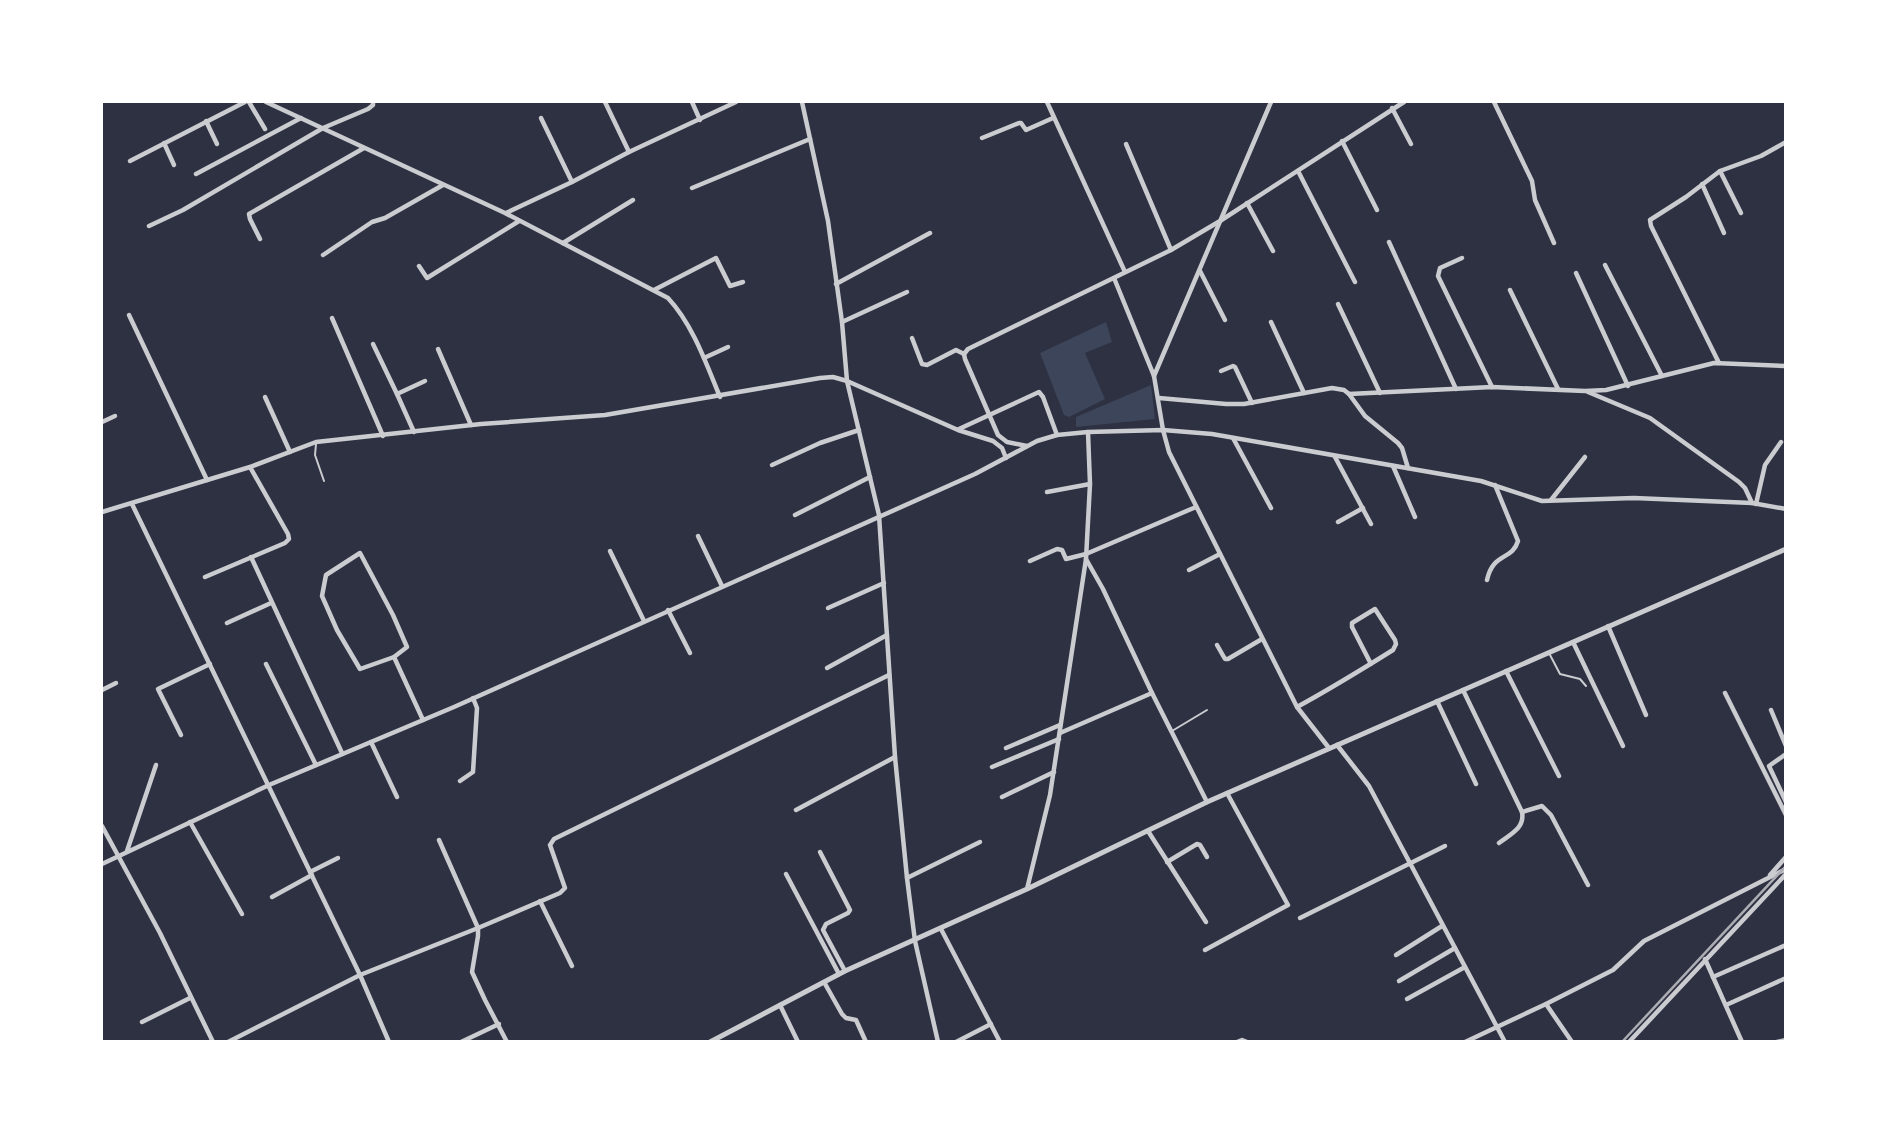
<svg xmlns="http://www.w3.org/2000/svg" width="1887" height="1143" viewBox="0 0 1887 1143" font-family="'Archivo Narrow',sans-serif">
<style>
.green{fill:#3c4559}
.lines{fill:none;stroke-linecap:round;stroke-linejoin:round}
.service{stroke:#caccd0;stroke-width:2}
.minor{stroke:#caccd0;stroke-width:4.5}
.tertiary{stroke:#caccd0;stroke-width:5}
.rail{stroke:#abadb3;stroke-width:2.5}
</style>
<rect width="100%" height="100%" fill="#2d3142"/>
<g class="green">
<path d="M1106,322l6,20 -27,11 20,46 -36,18 -5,-2 -24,-62z"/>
<path d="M1151,385l4,34 -79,8v-10z"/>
</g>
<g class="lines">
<g class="service">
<path d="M316,444l-1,11 9,26"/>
<path d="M1549,653l11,21 20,5 6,7"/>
<path d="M1172,731l35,-21"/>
</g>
<g class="minor">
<path d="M249,102l16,27"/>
<path d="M266,102l239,111 163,85c25,27 38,65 52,99"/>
<path d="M605,102l24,50"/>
<path d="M692,102l8,18"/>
<path d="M802,102l26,119 14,101 5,59 32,134 16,242 12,121 8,63 23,101"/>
<path d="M1047,102l78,170"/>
<path d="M1494,102l38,79 3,19 19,43"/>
<path d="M1392,108l19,36"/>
<path d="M541,118l31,64"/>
<path d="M206,121l11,23"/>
<path d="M982,138l37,-15h2l5,7 27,-12"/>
<path d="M1342,141l35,69"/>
<path d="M164,143l10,22"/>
<path d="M1126,144l45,106"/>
<path d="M130,161l115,-59"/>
<path d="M1298,171l57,111"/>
<path d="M1720,171l21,42"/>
<path d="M196,174l105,-56"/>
<path d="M1702,184l22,49"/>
<path d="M692,188l118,-49"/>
<path d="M1247,203l26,48"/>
<path d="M506,213l66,-31 57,-30 107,-50"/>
<path d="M149,226l34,-16 140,-82 45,-19 5,-4v-3"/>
<path d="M260,239l-10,-20 -1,-5 115,-66"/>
<path d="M1389,242l67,147"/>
<path d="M563,243l70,-43"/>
<path d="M323,255l49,-33 13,-4 58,-33"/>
<path d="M1462,258l-22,10 -2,8 54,111"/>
<path d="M1605,265l57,111"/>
<path d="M419,266l8,12 92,-57"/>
<path d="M1200,271l25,49"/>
<path d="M1576,273l52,113"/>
<path d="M1114,278l40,98 9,54 6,22 128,255 32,41"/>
<path d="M836,284l94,-51"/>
<path d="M654,290l62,-32 14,28 13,-4"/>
<path d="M1510,290l48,99"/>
<path d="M1338,304l42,89"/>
<path d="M129,315l78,165"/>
<path d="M332,318l51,118"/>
<path d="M842,322l65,-30"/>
<path d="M1271,322l33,71"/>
<path d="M912,338l10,26 5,1 29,-15 8,4"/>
<path d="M373,344l24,50"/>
<path d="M438,349l33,76"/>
<path d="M964,354l4,-5 203,-99 49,-29 184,-119"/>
<path d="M964,354l1,5 33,76 9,7 20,4"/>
<path d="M704,358l24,-11"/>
<path d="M1719,363l-68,-137 -1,-6 36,-23 34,-26 41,-15 25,-14"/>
<path d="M1221,371l12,-5 2,1 17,36"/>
<path d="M1154,376l117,-274"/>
<path d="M1588,392l62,26 89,64 6,6 7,15"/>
<path d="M1349,394l16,22 33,27 4,5 6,20"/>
<path d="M265,397l25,55"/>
<path d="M1159,398l67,6h18l88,-16 12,2 5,4 143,-7 93,4 21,-1 108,-27 72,3"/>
<path d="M102,422l13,-6"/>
<path d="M959,429l80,-37 4,5 14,38"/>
<path d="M414,432l-17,-38 28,-13"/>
<path d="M1233,438l38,70"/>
<path d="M1335,457l36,67"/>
<path d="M772,465l48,-22 39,-13"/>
<path d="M1393,466l22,51"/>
<path d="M1047,492l43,-8"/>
<path d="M1551,500l34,-43"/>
<path d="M132,504l228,471 29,67"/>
<path d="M1756,504l9,-39 16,-23"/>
<path d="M102,512l148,-45 66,-25 165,-18 124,-9 215,-37 13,-1 14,4 111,49 35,11 9,7 4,10"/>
<path d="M795,515l75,-38"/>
<path d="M1338,522l25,-14"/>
<path d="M698,536l24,50"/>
<path d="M610,551l34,70"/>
<path d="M360,553l33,62 14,32 -13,10 -34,12 -23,-39 -15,-34 4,-21z"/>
<path d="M251,557l91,196"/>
<path d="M1086,559l17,30 49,104 55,109"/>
<path d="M1030,561l27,-12 5,1 4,9 20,-5 110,-47"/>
<path d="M1189,570l31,-16"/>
<path d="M205,577l80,-34 4,-4 -1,-5 -38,-67"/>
<path d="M1487,580c6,-28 25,-19 31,-39l-23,-56"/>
<path d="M828,608l56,-25"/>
<path d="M668,610l22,43"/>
<path d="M227,623l44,-20"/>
<path d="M1608,626l38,89"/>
<path d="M1573,642l50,104"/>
<path d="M1217,645l8,14h3l34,-20"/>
<path d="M394,657l29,63"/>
<path d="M266,664l50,101"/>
<path d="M827,668l60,-33"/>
<path d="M1506,671l53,105"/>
<path d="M102,690l14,-7"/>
<path d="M1463,690l59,122c3,16 -11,22 -23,31"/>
<path d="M1725,693l61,122"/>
<path d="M1437,701l39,83"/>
<path d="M1297,707c33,-18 64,-37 96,-57l3,-6 -1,-4 -20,-31 -23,14v4l19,37"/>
<path d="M1771,710l15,36"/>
<path d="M1060,733l92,-40"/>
<path d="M181,735l-23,-46 52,-25"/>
<path d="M371,742l26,55"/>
<path d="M1337,745l32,41 136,256"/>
<path d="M1006,748l54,-23"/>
<path d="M1786,754l-17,12 17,36"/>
<path d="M992,767l67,-28"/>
<path d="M460,781l13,-9 4,-64 -4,-10"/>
<path d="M1002,797l52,-25"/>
<path d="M796,810l99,-53"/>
<path d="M1522,812l20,-6 9,9 37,70"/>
<path d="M190,822l52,92"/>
<path d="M102,826l58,107 53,109"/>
<path d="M1148,831l58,91"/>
<path d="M439,840l39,88v8l-6,36 13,28 22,42"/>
<path d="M127,851l29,-86"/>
<path d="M820,852l30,58 -2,3 -22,11 -3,6 22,41"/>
<path d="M1167,862l30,-18 3,1 7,12"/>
<path d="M102,864l167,-79 185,-78 521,-233 62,-33 20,-6 31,-3 75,-2 49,4 269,47 61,20 92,-3 118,5 34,6"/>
<path d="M310,872l28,-14"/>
<path d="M786,874l53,100"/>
<path d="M1770,875l16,-18"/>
<path d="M907,878l73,-36"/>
<path d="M1027,889l23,-94 36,-236 4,-75 -2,-52"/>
<path d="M272,897l40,-22"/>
<path d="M540,901l32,65"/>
<path d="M1300,918l145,-72"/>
<path d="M941,929l59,113"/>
<path d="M1205,950l83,-45 -61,-112"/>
<path d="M1396,955l46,-29"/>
<path d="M1705,959l37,83"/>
<path d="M1713,977l73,-32"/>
<path d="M1399,981l56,-33"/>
<path d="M824,982l18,32 4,4 10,2 10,22"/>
<path d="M1407,999l58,-32"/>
<path d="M1546,1004l26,38"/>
<path d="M780,1005l18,37"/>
<path d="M1726,1005l60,-27"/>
<path d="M142,1022l48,-24"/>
<path d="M228,1042l132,-67 118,-47 82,-35 5,-5 -15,-43 4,-6 335,-164"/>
<path d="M461,1042l38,-18"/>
<path d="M956,1042l35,-18"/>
<path d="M1237,1042l5,-2 5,2"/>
<path d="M1465,1042l81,-38 67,-34 31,-29 142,-72"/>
<path d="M1629,1042l157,-168"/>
<path d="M1777,1042l9,-2"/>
</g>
<path class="tertiary" d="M710,1042l135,-71 182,-82 180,-87 579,-253"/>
<path class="rail" d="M1622,1042l164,-176"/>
</g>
<rect width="1887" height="1143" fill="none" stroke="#ffffff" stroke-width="206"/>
</svg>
